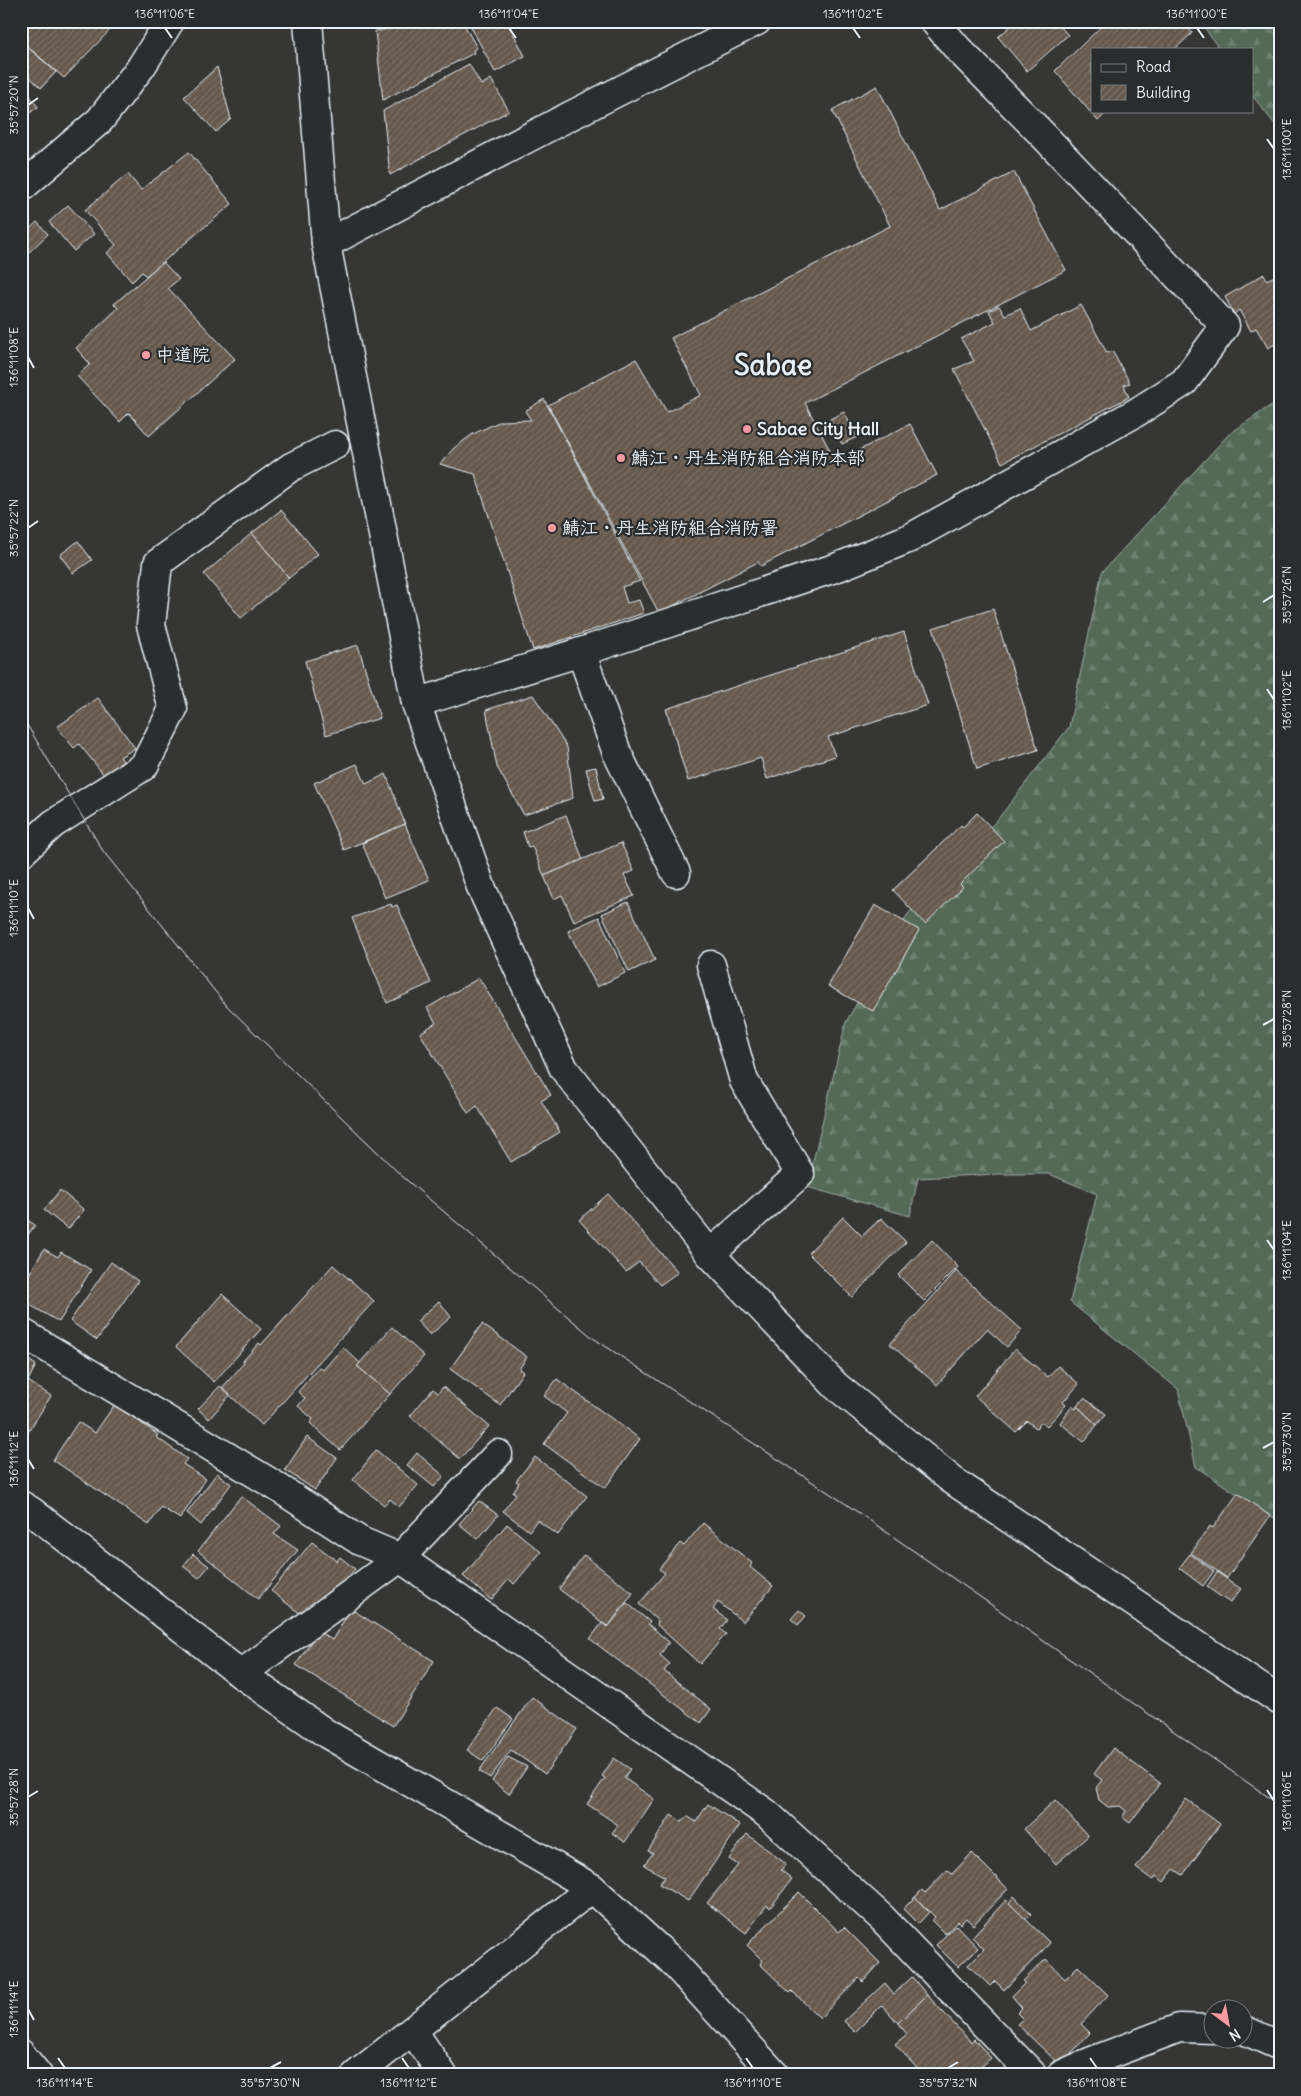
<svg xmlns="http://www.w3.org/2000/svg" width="1301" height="2096" viewBox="0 0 1301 2096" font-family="Delius,'Klee One',sans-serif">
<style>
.forest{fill:url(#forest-firs);stroke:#9eaea8}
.building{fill:url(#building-hatch);stroke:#e8f1f8}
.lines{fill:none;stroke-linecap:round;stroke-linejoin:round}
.minor-casing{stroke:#e8f1f8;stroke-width:31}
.minor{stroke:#2a2d2e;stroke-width:28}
.tram{stroke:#e8f1f8;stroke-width:1}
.ticks{fill:none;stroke:#e8f1f8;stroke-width:2}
.poi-dot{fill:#ff9aa2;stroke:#2a2d2e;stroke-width:2}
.labels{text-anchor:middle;stroke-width:4.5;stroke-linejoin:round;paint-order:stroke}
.poi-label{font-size:18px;font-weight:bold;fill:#e8f1f8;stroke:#2a2d2e;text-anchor:start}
.town-label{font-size:28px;font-weight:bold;fill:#e8f1f8;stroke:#2a2d2e}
.neatline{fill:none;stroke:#e8f1f8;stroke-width:2}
.ticks-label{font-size:12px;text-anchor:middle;fill:#e8f1f8}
</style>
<defs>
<pattern id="forest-firs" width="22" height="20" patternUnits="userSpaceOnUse" patternTransform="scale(1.25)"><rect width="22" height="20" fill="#536b57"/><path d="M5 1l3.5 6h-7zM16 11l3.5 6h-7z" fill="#6c8170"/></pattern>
<pattern id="building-hatch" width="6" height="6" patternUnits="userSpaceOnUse" patternTransform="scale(1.25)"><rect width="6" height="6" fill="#65584c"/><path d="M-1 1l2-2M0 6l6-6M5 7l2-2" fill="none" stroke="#7b7067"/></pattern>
</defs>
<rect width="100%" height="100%" fill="#363634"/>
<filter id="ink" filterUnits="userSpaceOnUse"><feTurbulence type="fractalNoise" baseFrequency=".02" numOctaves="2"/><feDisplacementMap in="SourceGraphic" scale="10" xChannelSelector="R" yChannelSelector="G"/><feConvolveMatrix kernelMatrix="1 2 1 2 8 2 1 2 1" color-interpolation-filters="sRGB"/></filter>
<g filter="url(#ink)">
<g class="forest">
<path d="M1200,21h80v110l-28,-36v-46h-33z"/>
<path d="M1280,399v1123l-84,-55 -18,-78 -108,-87 27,-108 -48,-20h-50l-81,4 -8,38 -103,-29 39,-165 62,-108 90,-95 71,-92 33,-155 126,-137z"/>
</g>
<g class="building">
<path d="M21,21h85l-3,3 7,6 -46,48 -43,-37z"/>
<path d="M449,21h13l15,27 -4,2 1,3 -91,47 -8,-69z"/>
<path d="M477,21h30l18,35 -30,16 -25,-47z"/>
<path d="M1017,21h38l13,14 -41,36 -29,-34z"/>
<path d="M1074,21h12l-6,6z"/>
<path d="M1107,21h90l-8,8 3,4 -17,16h-83v62h16l-10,10 -43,-50z"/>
<path d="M24,44l32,28 -15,16 -20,-19v-22z"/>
<path d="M469,64l12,21 10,-6 18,32 -119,64 -7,-64z"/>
<path d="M217,67l14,52 -15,13 -32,-35z"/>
<path d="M21,84l17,23 -17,12v4z"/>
<path d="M877,86l63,124 74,-38 52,98 -261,133 31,59 74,-38 27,51 -176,91 -3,-4 -99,51 -111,-208 88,-46 31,53 34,-17 -30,-57 219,-112 -58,-116z"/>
<path d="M189,152l43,52 -86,72 -4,-4 -10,10 -25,-29 9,-8 -31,-35 43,-36 13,16z"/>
<path d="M68,205l26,29 -20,17 -25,-29z"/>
<path d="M37,222l11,12 -21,20 -6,-6v-11z"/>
<path d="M163,262l16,17 -11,9 67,71 -86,77 -20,-23 -9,9 -43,-46 13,-12 -14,-16 42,-40 -4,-4z"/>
<path d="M1280,273v68l-12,7 -12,-20 -5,3 -12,-21 -5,4 -9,-17 39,-23 3,6z"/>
<path d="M1081,305l26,48 5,-2 18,32 -6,2 5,12 -127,66 -48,-94 20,-8 -13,-22 34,-17 -6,-11 10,-5 6,9 15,-7 11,23z"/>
<path d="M544,399l96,182 -18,6 5,16 12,-3 5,13 -111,37 -58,-176 -35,-10 14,-16 19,-14 28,-13 30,-1 -6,-9z"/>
<path d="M844,412l13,25 -15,7 -12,-25z"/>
<path d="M281,510l37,44 -29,24 -37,-45z"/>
<path d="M252,533l37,45 -48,40 -37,-44z"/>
<path d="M78,541l14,19 -19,13 -13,-18z"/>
<path d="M993,609l45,141 -61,19 -44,-141z"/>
<path d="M904,632l24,73 -100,32 7,19 -68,23 -6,-21 -73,23 -22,-72z"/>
<path d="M358,645l22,73 -54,17 -21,-74z"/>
<path d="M533,695l34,52 6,51 -49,17 -27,-48 -11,-57z"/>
<path d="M98,698l37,50 -15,9 8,11 -19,13 -30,-37 -5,4 -17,-21z"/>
<path d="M357,764l9,20 20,-10 19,50 -61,26 -30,-67z"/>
<path d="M596,767l7,32 -8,2 -9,-32z"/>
<path d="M977,813l27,28 -44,43 3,3 -38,37 -32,-34 68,-65 2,2z"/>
<path d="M566,815l17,45 -39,16 -12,-30 -4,1 -5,-15z"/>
<path d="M405,824l24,56 -44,18 -23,-55z"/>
<path d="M621,843l13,28 -10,4 10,21 -60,25 -12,-26 -8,4 -10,-23z"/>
<path d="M628,902l27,58 -26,12 -27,-58z"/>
<path d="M391,904l1,3 5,-2 34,78 -44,20 -35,-85z"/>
<path d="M875,905l44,25 -46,81 -45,-25z"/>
<path d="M599,917l26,56 -28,14 -29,-56z"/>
<path d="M479,978l72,117 -10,6 19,31 -49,30 -34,-56 -9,7 -48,-80 16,-10 -9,-15z"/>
<path d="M60,1190l24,20 -16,19 -24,-19z"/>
<path d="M608,1194l70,78 -18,13 -21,-23 -13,10 -47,-52z"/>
<path d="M21,1216l14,9 -14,20z"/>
<path d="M843,1217l19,19 19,-18 25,24 -54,55 -44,-44z"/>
<path d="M932,1240l26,27 -34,34 -26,-26z"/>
<path d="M44,1249l14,8 3,-5 30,18 -32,52 -34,-20 2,-3 -6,-3v-8z"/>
<path d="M111,1262l27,19 -41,59 -27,-19z"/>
<path d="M333,1265l41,36 -112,124 -40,-37 22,-25 -1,-2 16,-18 2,2z"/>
<path d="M956,1271l66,59 -15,17 -20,-18 -50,56 -47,-41z"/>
<path d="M222,1294l39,35 -47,53 -38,-35z"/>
<path d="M439,1301l12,16 -21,18 -13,-14z"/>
<path d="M482,1324l45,33 -8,12 4,3 -23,33 -50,-36z"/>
<path d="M392,1327l32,29 -34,38 -33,-28z"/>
<path d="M343,1347l17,16 -3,3 33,28 -50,56 -30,-27 3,-4 -15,-13 7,-8 -7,-6 21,-25 4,3z"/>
<path d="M1015,1349l33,28 10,-11 21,18 -16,18 3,3 -19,21 -5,-4 -6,6 -9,-7 -11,11 -41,-36z"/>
<path d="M21,1355l15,10 -8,16 23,15 -30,47z"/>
<path d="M557,1379l83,60 -35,49 -61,-44 23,-31 -23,-17z"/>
<path d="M220,1386l10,9 -21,24 -11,-10z"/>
<path d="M443,1387l46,39 -29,33 -50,-43 23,-27 5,4z"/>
<path d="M1084,1398l22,16 -9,11 -20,-19z"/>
<path d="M115,1404l43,31 -2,2 31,22 -4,5 23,15 -26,40 -19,-12 -12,18 -96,-65 25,-38 17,11z"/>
<path d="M1072,1406l4,3 1,-3 20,19 -13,17 -24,-19z"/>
<path d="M307,1437l30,21 -22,32 -30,-20z"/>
<path d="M376,1450l42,35 -19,22 -9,-8 -6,6 -31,-25z"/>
<path d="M417,1453l27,23 -10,11 -27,-22z"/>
<path d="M535,1457l52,39 -29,39 -21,-15 -8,11 -26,-20 13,-17 -3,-2 6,-9 -3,-2z"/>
<path d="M217,1473l14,11 -30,41 -14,-12z"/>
<path d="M1238,1493l32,23 -43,62 -36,-25 19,-27 3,2z"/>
<path d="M241,1496l40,30 -7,8 24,16 -40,49 -60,-48z"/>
<path d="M479,1501l19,14 -20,24 -19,-15z"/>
<path d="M703,1523l49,40 -2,4 23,19 -30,36 -25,-20 -5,7 14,11 -7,9 6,5 -26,30 -43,-39 1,-4 -19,-17 26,-31 -6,-4 21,-26 4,3z"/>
<path d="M507,1524l34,28 -27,32 -5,-5 -18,21 -28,-24z"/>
<path d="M312,1542l25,19 3,-4 15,12 -29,34 -20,15 -35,-27z"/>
<path d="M193,1554l16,12 -10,12 -16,-12z"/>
<path d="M1190,1554l24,17 -11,15 -24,-18z"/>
<path d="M584,1555l49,38 -25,34 -49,-38z"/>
<path d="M1217,1572l24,17 -11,14 -23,-16z"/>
<path d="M627,1603l23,19 -2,2 21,18 -9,13 10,9 -6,7 47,38 -10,14 -111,-84 12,-16 6,4z"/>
<path d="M351,1609l83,52 -41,65 -97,-61 22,-34 14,9z"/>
<path d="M799,1610l7,6 -8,9 -7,-6z"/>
<path d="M532,1697l45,32 -32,45 -34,-24 -21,28 -11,-7z"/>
<path d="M497,1708l16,11 -30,42 -16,-11z"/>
<path d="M1113,1748l47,35 -30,40 -8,-6 4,-6 -6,-5 -12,1 -9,-7 -3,-12 6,-8 -8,-6z"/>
<path d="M508,1757l19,10 -18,27 -17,-13z"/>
<path d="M614,1758l16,11 -6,9 30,21 -29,43 -13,-9 6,-8 -31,-21 18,-26 -3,-2z"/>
<path d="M1186,1799l34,25 -37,51 -9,-6 -10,13 -8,-6 -3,4 -17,-12z"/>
<path d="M1055,1800l33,36 -32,28 -32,-35z"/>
<path d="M708,1804l32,21 -52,76 -29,-17 6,-7 -21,-12 9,-12 -5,-2 23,-36 11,7 5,-6 9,6z"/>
<path d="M747,1834l39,30 -5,6 11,9 -22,29 -3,-3 -21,28 -39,-30 31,-38 -9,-6z"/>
<path d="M972,1853l36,36 -35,36 -7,-7 -6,6 -2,-3 -13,13 -13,-13 3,-4 -20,-20 7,-7 3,3 22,-23 5,4z"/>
<path d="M799,1892l40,40 5,-5 36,36 -17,19 -4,-4 -39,40 -28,-27 -2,2 -30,-29 3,-3 -16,-16z"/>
<path d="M1014,1896l17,18 -6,6 -16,-17z"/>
<path d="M915,1897l14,15 -11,12 -15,-15z"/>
<path d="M1006,1900l44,43 -46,47 -9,-9 -5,5 -22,-21 16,-16 -12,-12z"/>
<path d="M956,1925l22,23 -20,19 -22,-22z"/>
<path d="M1046,1959l19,20 13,-13 30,29 -27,29 9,9 -30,32 -43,-41 6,-5 -6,-6 5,-5 -10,-12 13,-13 -2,-2z"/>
<path d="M912,1977l15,18 -29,28 -16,-18 -27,27 -11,-11 41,-38 9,11z"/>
<path d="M927,1995l44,47 3,-3 17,19 -19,17h-49l-28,-31 12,-10 -9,-11z"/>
</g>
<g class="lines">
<defs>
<g id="minor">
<path d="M308,21l18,223 90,459 65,184 83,182 146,185 126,132 116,94 328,221"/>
<path d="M21,188l79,-68 41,-53 29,-46"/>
<path d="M326,244l238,-125 193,-98"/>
<path d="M581,652l36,101 59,120"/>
<path d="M416,703l165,-51 257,-85 72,-29 227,-126 47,-30 41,-56 -181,-190 -86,-87 -24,-28"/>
<path d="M21,853l32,-29 91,-58 29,-57 -22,-84 7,-62 133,-96 44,-22"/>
<path d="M710,1254l90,-80 -56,-93 -33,-116"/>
<path d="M21,1332l250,151 89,58 40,17 366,255 116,105 151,157"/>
<path d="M21,1505l10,6 210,163 86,60 265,154 80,73 103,114"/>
<path d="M241,1674l159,-116 98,-104"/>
<path d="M1244,2030l36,16"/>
<path d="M413,2031l30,44"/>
<path d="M21,2054l17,21"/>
<path d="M356,2075l236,-187"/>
<path d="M1061,2075l31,-14 87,-33 35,1"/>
</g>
</defs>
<use href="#minor" class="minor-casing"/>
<use href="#minor" class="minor"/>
<path class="tram" d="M21,715l82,136 123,154 177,172 190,161 253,166 434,301"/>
</g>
</g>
<path class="ticks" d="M165,28l7,10M509,28l7,10M853,28l7,10M1197,28l7,10M28,105l10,-7M1267,139l7,10M28,357l6,11M28,528l10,-7M1263,602l11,-7M1267,689l7,11M28,908l6,11M1263,1025l11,-6M1267,1240l7,10M1263,1448l11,-6M28,1459l6,10M1267,1790l7,11M28,1797l10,-6M28,2009l6,11M58,2058l7,10M402,2058l7,10M746,2058l7,10M1090,2058l7,10M270,2068l11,-6M948,2068l10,-6"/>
<g class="poi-dot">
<circle cx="146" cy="355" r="5"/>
<circle cx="747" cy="429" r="5"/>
<circle cx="621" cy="458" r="5"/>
<circle cx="552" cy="528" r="5"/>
</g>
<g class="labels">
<g class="poi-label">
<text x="156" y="361">中道院</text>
<text x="757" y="435">Sabae City Hall</text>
<text x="631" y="464">鯖江・丹生消防組合消防本部</text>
<text x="562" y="534">鯖江・丹生消防組合消防署</text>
</g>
<g class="town-label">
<text x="773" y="375">Sabae</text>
</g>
</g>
<rect width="1301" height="2096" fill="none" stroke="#2a2d2e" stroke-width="55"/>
<rect x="1091" y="48" width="162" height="65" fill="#2a2d2e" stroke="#767b7f"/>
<rect x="1101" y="64" width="25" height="8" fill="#2a2d2e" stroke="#767b7f"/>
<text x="1136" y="72" font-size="15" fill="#e8f1f8">Road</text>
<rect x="1101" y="85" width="25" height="15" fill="url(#building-hatch)" stroke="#767b7f"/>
<text x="1136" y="98" font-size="15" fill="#e8f1f8">Building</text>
<g transform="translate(1228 2024) rotate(148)"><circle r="24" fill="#2a2d2e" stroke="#767b7f"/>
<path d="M0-4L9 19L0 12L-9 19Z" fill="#ff9aa2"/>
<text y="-8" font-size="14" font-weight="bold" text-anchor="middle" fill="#e8f1f8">N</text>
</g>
<rect x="28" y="28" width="1246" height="2040" class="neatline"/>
<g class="ticks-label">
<text x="165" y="18">136°11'06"E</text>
<text x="509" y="18">136°11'04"E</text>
<text x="853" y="18">136°11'02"E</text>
<text x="1197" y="18">136°11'00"E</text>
<text transform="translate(14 105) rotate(-90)" y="4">35°57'20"N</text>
<text transform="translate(1287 149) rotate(-90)" y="4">136°11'00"E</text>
<text transform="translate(14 357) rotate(-90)" y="4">136°11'08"E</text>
<text transform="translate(14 528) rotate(-90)" y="4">35°57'22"N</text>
<text transform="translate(1287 595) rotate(-90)" y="4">35°57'26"N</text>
<text transform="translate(1287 700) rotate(-90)" y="4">136°11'02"E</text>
<text transform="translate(14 908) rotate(-90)" y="4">136°11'10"E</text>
<text transform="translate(1287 1019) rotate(-90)" y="4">35°57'28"N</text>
<text transform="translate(1287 1250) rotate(-90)" y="4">136°11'04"E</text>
<text transform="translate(1287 1442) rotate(-90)" y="4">35°57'30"N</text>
<text transform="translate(14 1459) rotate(-90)" y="4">136°11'12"E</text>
<text transform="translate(14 1797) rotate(-90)" y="4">35°57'28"N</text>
<text transform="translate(1287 1801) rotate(-90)" y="4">136°11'06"E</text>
<text transform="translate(14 2009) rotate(-90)" y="4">136°11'14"E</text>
<text x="65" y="2087">136°11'14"E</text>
<text x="270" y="2087">35°57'30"N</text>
<text x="409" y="2087">136°11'12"E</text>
<text x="753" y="2087">136°11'10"E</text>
<text x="948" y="2087">35°57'32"N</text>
<text x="1097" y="2087">136°11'08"E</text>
</g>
</svg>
